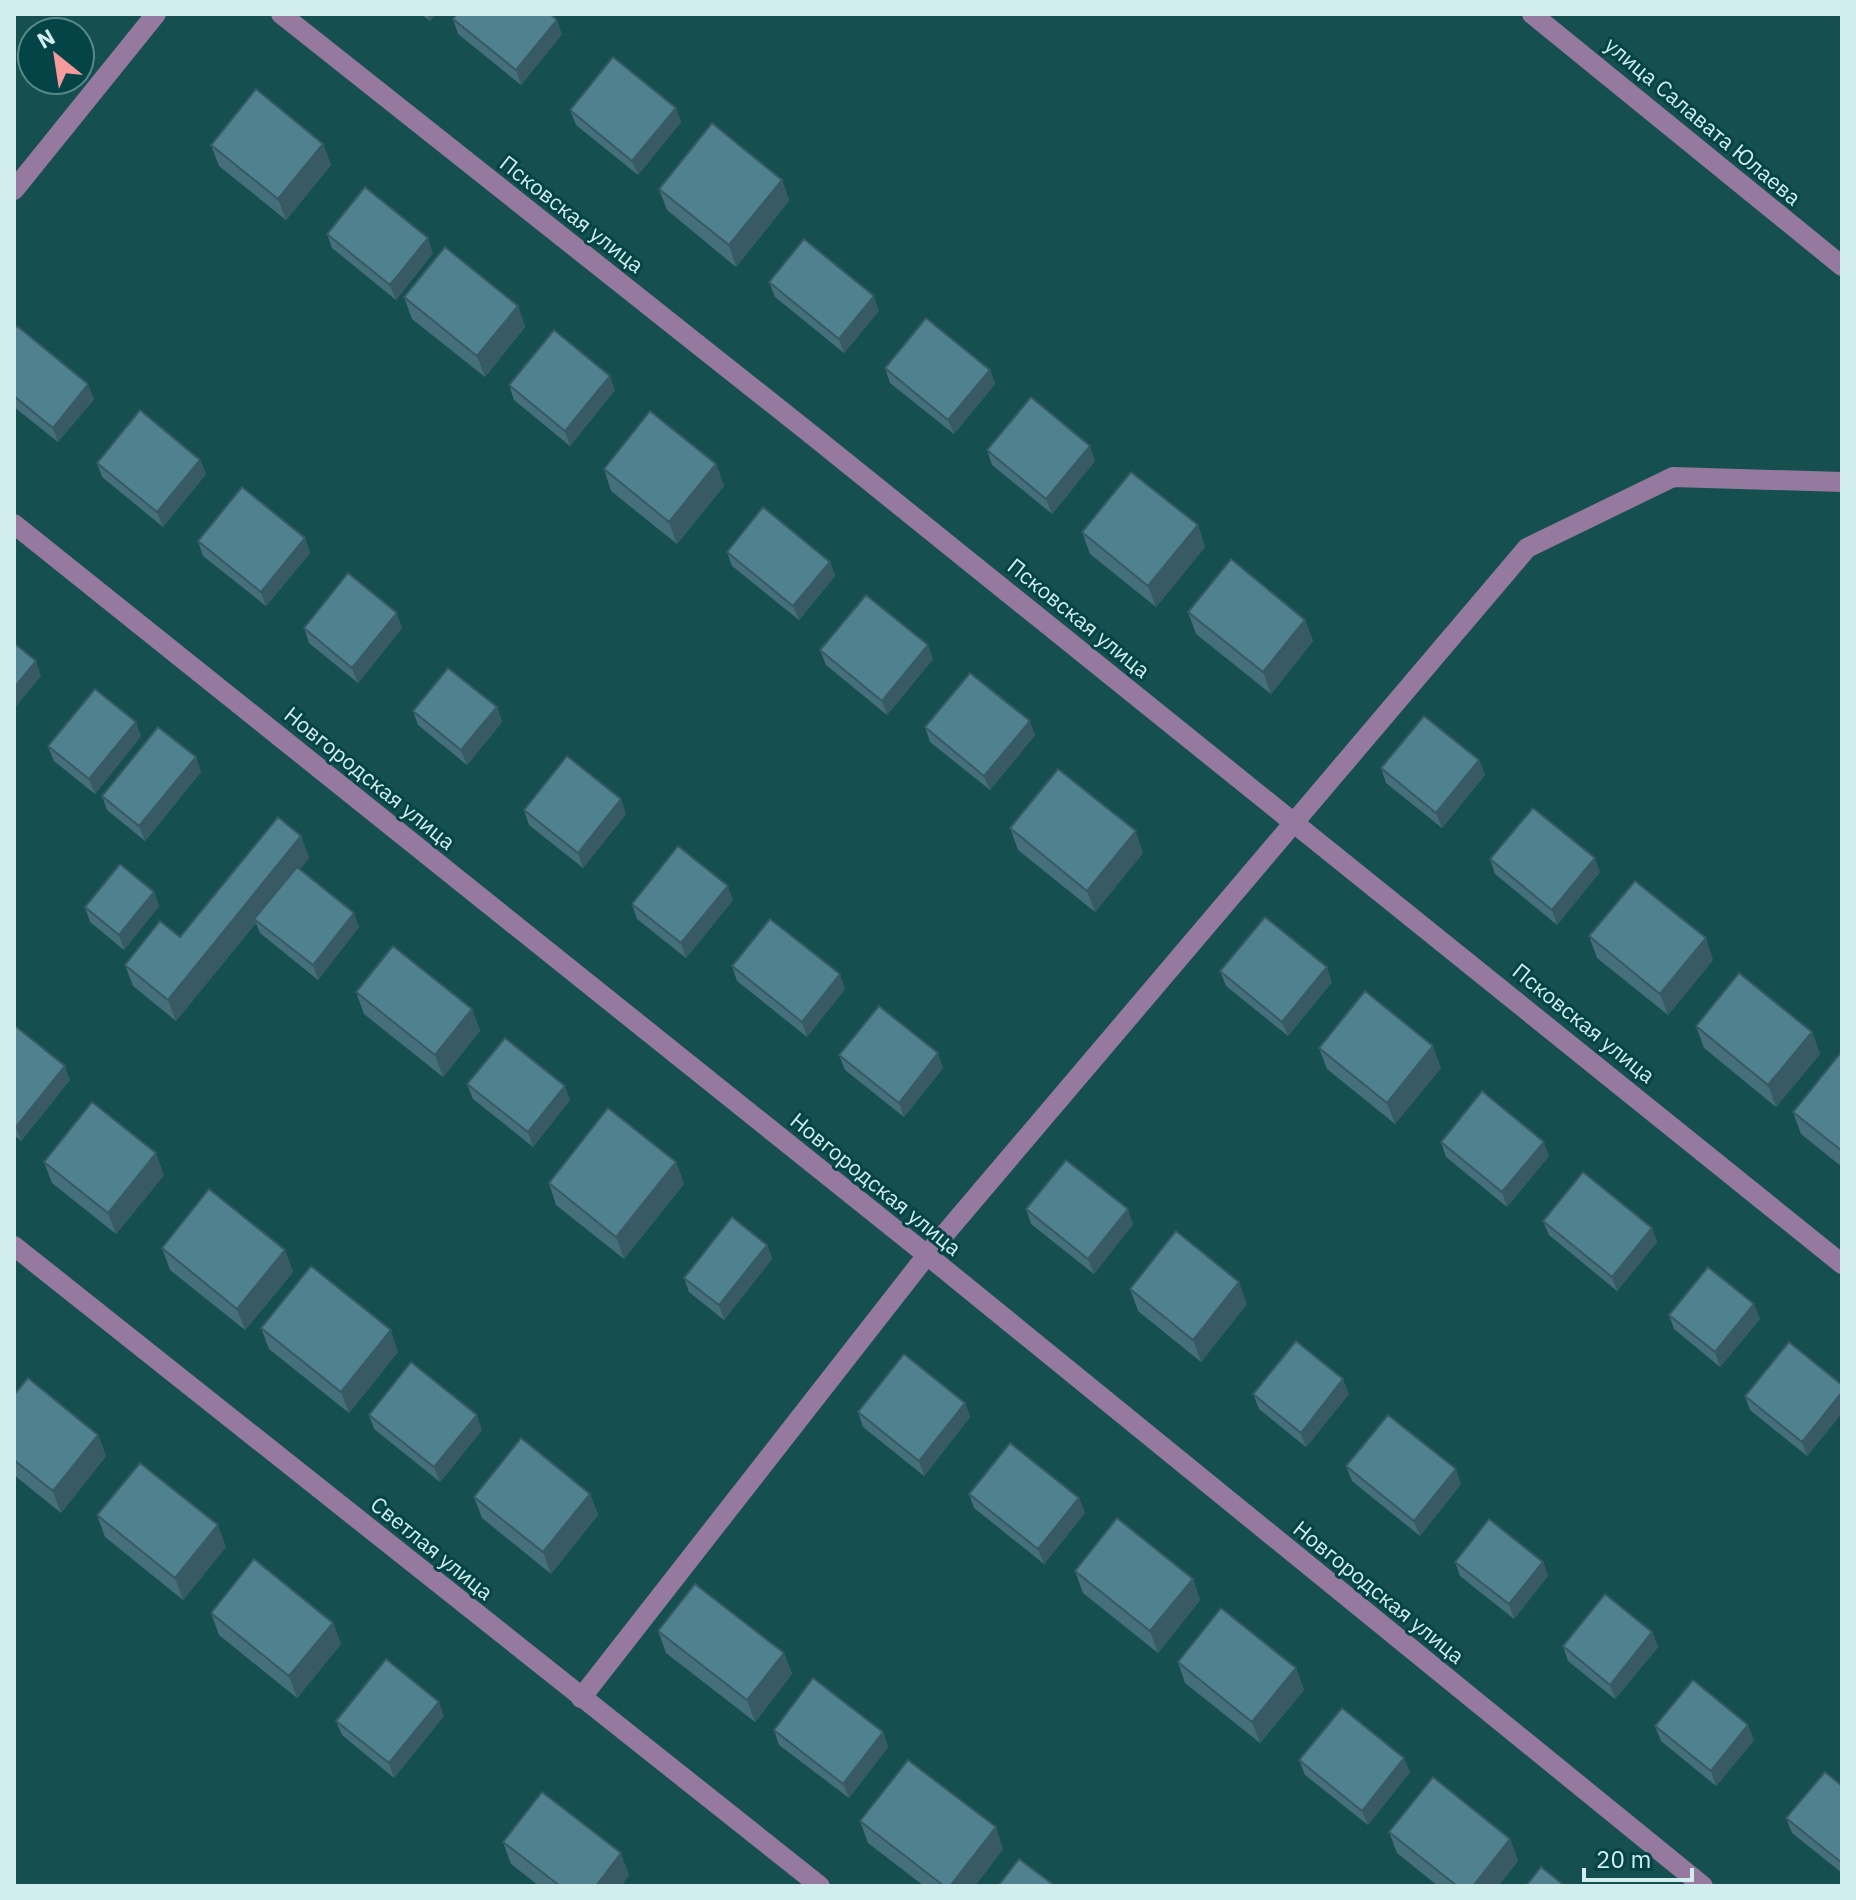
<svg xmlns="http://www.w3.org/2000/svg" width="1856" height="1900" viewBox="0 0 1856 1900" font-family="'IBM Plex Sans',sans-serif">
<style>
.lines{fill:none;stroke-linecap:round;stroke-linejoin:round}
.minor{stroke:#95799e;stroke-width:20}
.wall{fill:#446f7b}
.shaded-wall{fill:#375a64}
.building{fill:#4f818f;stroke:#375a64;stroke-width:2}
.labels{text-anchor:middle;stroke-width:6;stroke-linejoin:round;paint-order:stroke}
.street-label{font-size:22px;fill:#d1eded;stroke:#054446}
</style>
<rect width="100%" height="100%" fill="#154f50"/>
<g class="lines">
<g class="minor">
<path d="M281,14l531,421 1030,829"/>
<path d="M1532,14l310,252"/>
<path d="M14,190l142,-176"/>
<path d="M14,524l913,731 776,631"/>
<path d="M14,1246l806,640"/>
<path d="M581,1698l346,-443 600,-707 146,-71 169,5"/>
</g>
</g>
<g class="wall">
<path d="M421,14h15l-6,7z"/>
<path d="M453,19l109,15 -41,51 -63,-51z"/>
<path d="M676,108l5,14 -43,53 -62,-50 -6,-15z"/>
<path d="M323,144l8,21 -45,55 -67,-54 -8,-21z"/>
<path d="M782,180l7,21 -53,66 -69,-57 -8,-21z"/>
<path d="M327,234l106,19 -37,47 -64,-52z"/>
<path d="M769,282l110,29 -35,42 -69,-56z"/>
<path d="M404,297l114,9 7,21 -40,50 -73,-58z"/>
<path d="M14,330l80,69 -36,43 -44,-35z"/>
<path d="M885,368l105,2 5,14 -41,50 -64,-51z"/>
<path d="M509,385l106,5 -45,56 -56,-46z"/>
<path d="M987,450l108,11 -43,53 -60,-49z"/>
<path d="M200,460l6,14 -43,53 -61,-50 -5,-14z"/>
<path d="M716,464l8,22 -47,58 -66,-53 -7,-22z"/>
<path d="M1198,525l7,22 -49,60 -66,-53 -8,-22z"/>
<path d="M305,538l5,15 -44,53 -63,-50 -5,-15z"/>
<path d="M727,552l103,10 5,14 -36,44 -67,-54z"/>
<path d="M1188,612l117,8 8,21 -42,53 -75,-60z"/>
<path d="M304,628h98l-44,55 -49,-40z"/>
<path d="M820,650l113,9 -46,56 -61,-50z"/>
<path d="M497,707l5,15 -35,43 -49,-40 -5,-14z"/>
<path d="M925,727l110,8 -45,55 -60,-48z"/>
<path d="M141,736l-46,58 -41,-33 -6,-15z"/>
<path d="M196,757l5,15 -56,69 -38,-31 -5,-14z"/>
<path d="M1479,760l6,15 -43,53 -56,-45 -5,-15z"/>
<path d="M524,810l102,4 -43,54 -54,-43z"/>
<path d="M1010,828l133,25 -48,59 -77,-62z"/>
<path d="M301,836l8,22 -9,11 59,58 -41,53 -58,-47 -4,-10 -80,98 -43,-35 -8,-21 55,-28z"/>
<path d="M1490,859l110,13 -43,53 -62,-51z"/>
<path d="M154,892l5,14 -35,44 -34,-28 -5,-15z"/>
<path d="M733,900l-47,58 -49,-39 -5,-15z"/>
<path d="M1589,936l124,24 -45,55 -71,-57z"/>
<path d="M732,966l113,23 -38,48 -70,-56z"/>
<path d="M1220,971l112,11 -44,54 -62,-50z"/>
<path d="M356,992l116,17 8,22 -37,46 -79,-63z"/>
<path d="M14,1025l56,55 -49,61 -7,-6z"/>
<path d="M1696,1026l116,6 8,22 -44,53 -72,-59z"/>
<path d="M1319,1048l122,20 -46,56 -68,-55z"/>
<path d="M1842,1051v116l-41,-33 -8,-22z"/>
<path d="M839,1055l104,13 -39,49 -59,-47z"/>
<path d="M467,1084l103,16 -37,47 -60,-48z"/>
<path d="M1441,1142l108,14 -42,51 -61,-50z"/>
<path d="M44,1162l120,13 -48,59 -64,-51z"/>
<path d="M676,1162l8,22 -60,75 -68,-54 -7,-22z"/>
<path d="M1026,1209l107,15 -39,50 -63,-50z"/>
<path d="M1543,1221l109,7 5,14 -40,49 -68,-56z"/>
<path d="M767,1245l5,14 -48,61 -35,-28 -5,-14z"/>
<path d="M162,1248l123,2 8,22 -48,58 -75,-60z"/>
<path d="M1130,1289l117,15 -46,58 -63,-51z"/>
<path d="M1669,1315l91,4 -40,48 -46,-38z"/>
<path d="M261,1328l137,24 -49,61 -80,-64z"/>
<path d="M1842,1385v28l-35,43 -57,-46 -5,-14z"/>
<path d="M1253,1394h96l-43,53 -47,-38z"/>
<path d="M14,1395l84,40 8,21 -45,57 -47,-38z"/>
<path d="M965,1403l5,14 -46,59 -61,-49 -5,-15z"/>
<path d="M369,1415l113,15 -42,52 -66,-53z"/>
<path d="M1346,1466l115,18 -41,52 -68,-55z"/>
<path d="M590,1494l8,21 -47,59 -69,-56 -8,-21z"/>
<path d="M969,1494l110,4 6,15 -41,51 -70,-56z"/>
<path d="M97,1515l129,32 -43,53 -78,-63z"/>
<path d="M1455,1562h88l5,14 -34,43 -54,-43z"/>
<path d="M1075,1571l118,8 7,21 -42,53 -75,-60z"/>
<path d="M211,1613l122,10 8,21 -44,54 -78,-63z"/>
<path d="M658,1631l126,22 8,21 -37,48 -89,-69z"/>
<path d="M1652,1632l6,15 -43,52 -47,-38 -5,-15z"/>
<path d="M1178,1662l118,6 8,22 -44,53 -75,-60z"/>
<path d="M444,1716l-50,62 -52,-43 -6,-14z"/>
<path d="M1655,1726l99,14 -38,46 -55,-45z"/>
<path d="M774,1730l109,2 5,15 -39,51 -70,-53z"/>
<path d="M1299,1760l111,12 -42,53 -63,-50z"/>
<path d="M1842,1786v87l-50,-40 -6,-15z"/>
<path d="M860,1821l143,28 -28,37h-51l-56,-43z"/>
<path d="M1389,1832l121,7 8,22 -20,25h-60l-41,-33z"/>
<path d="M503,1842l126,33 -8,11h-82l-28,-22z"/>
</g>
<g class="shaded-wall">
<path d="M427,14h9l-6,7z"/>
<path d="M557,20l5,14 -41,51 -5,-15z"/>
<path d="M676,108l5,14 -43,53 -6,-14z"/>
<path d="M323,144l8,21 -45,55 -8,-21z"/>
<path d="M782,180l7,21 -53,66 -7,-22z"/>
<path d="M428,238l5,15 -37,47 -6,-15z"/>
<path d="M874,296l5,15 -35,42 -5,-14z"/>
<path d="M518,306l7,21 -40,50 -8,-21z"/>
<path d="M990,370l5,14 -41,50 -6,-14z"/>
<path d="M610,376l5,14 -45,56 -5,-15z"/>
<path d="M88,384l6,15 -36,43 -5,-14z"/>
<path d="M1090,446l5,15 -43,53 -6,-15z"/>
<path d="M200,460l6,14 -43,53 -6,-15z"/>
<path d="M716,464l8,22 -47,58 -8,-22z"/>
<path d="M1198,525l7,22 -49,60 -8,-21z"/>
<path d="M305,538l5,15 -44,53 -5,-14z"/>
<path d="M830,562l5,14 -36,44 -6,-14z"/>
<path d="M397,613l5,15 -44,55 -6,-15z"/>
<path d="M1305,620l8,21 -42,53 -8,-22z"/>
<path d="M928,645l5,14 -46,56 -5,-14z"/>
<path d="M36,661l5,15 -27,33v-21z"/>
<path d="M497,707l5,15 -35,43 -6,-15z"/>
<path d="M1030,721l5,14 -45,55 -6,-14z"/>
<path d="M136,722l5,14 -46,58 -6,-15z"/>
<path d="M196,757l5,15 -56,69 -6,-15z"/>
<path d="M1479,760l6,15 -43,53 -6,-15z"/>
<path d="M621,799l5,15 -43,54 -5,-15z"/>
<path d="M1136,831l7,22 -48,59 -8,-21z"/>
<path d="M301,836l8,22 -51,63 -4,-2 2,4 -80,98 -8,-21z"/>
<path d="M1595,858l5,14 -43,53 -5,-15z"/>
<path d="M728,886l5,14 -47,58 -5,-15z"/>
<path d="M154,892l5,14 -35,44 -5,-15z"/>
<path d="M354,913l5,14 -41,53 -5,-15z"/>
<path d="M1706,938l7,22 -45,55 -8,-21z"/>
<path d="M1327,967l5,15 -44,54 -6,-14z"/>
<path d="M840,974l5,15 -38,48 -5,-15z"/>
<path d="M472,1009l8,22 -37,46 -8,-22z"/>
<path d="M1812,1032l8,22 -44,53 -8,-22z"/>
<path d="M1433,1046l8,22 -46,56 -8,-21z"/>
<path d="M938,1053l5,15 -39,49 -5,-14z"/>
<path d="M65,1066l5,14 -49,61 -5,-14z"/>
<path d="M565,1086l5,14 -37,47 -5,-15z"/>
<path d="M1544,1142l5,14 -42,51 -5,-15z"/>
<path d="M156,1153l8,22 -48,59 -8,-21z"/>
<path d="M676,1162l8,22 -60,75 -8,-22z"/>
<path d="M1128,1209l5,15 -39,50 -6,-15z"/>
<path d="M1652,1228l5,14 -40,49 -5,-14z"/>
<path d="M767,1245l5,14 -48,61 -5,-15z"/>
<path d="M285,1250l8,22 -48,58 -8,-21z"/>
<path d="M1239,1282l8,22 -46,58 -8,-22z"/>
<path d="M1754,1304l6,15 -40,48 -5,-15z"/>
<path d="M391,1330l7,22 -49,61 -8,-21z"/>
<path d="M1343,1379l6,15 -43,53 -5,-14z"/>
<path d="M1842,1392v21l-35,43 -5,-14z"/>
<path d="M965,1403l5,14 -46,59 -5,-15z"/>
<path d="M477,1415l5,15 -42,52 -6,-15z"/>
<path d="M98,1435l8,21 -45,57 -8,-22z"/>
<path d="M1456,1469l5,15 -41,52 -6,-15z"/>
<path d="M590,1494l8,21 -47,59 -8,-22z"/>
<path d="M1079,1498l6,15 -41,51 -6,-15z"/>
<path d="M218,1525l8,22 -43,53 -8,-22z"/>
<path d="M1543,1562l5,14 -34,43 -5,-15z"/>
<path d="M1193,1579l7,21 -42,53 -8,-22z"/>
<path d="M333,1623l8,21 -44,54 -8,-22z"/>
<path d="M1652,1632l6,15 -43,52 -5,-14z"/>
<path d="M784,1653l8,21 -37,48 -8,-22z"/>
<path d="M1296,1668l8,22 -44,53 -8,-21z"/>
<path d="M439,1702l5,14 -50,62 -5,-15z"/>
<path d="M1748,1725l6,15 -38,46 -5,-15z"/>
<path d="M883,1732l5,15 -39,51 -6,-14z"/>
<path d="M1404,1758l6,14 -42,53 -6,-14z"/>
<path d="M996,1827l7,22 -28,37h-25z"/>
<path d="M1510,1839l8,22 -20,25h-25z"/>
<path d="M621,1853l8,22 -8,11h-25z"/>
</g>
<g class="building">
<path d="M457,14h93l7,6 -41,50 -63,-51z"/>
<path d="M613,57l63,51 -44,53 -62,-51z"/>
<path d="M256,89l67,55 -45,55 -67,-54z"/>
<path d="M712,123l70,57 -53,65 -70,-56z"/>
<path d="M365,187l63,51 -38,47 -63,-51z"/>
<path d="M804,239l70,57 -35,43 -70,-57z"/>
<path d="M445,247l73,59 -41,50 -73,-59z"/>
<path d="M926,318l64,52 -42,50 -63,-52z"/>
<path d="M17,326l71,58 -35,44 -39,-32v-66z"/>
<path d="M554,330l56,46 -45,55 -56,-46z"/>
<path d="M1031,397l59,49 -44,53 -59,-49z"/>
<path d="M140,410l60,50 -43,52 -60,-49z"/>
<path d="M650,411l66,53 -47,58 -65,-53z"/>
<path d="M1131,472l67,53 -50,61 -66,-54z"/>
<path d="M242,487l63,51 -44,54 -63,-51z"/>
<path d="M763,507l67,55 -37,44 -66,-54z"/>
<path d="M1231,559l74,61 -42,52 -75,-60z"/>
<path d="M348,573l49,40 -45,55 -48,-40z"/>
<path d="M866,595l62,50 -46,56 -62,-51z"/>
<path d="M14,643l22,18 -22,27z"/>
<path d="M448,668l49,39 -36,43 -48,-39z"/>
<path d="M970,673l60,48 -46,55 -59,-49z"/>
<path d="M95,689l41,33 -47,57 -41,-33z"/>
<path d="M1424,716l55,44 -43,53 -55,-45z"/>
<path d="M158,727l38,30 -57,69 -37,-30z"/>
<path d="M567,756l54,43 -43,54 -54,-43z"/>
<path d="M1058,769l78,62 -49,60 -77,-63z"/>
<path d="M1533,808l62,50 -43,52 -62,-51z"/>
<path d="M278,817l23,19 -133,164 -43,-35 35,-44 20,16z"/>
<path d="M678,846l50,40 -47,57 -49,-39z"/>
<path d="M120,864l34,28 -35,43 -34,-28z"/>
<path d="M297,867l57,46 -41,52 -59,-46z"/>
<path d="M1635,881l71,57 -46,56 -71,-58z"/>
<path d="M1265,917l62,50 -45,55 -62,-51z"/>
<path d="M770,919l70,55 -38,48 -70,-56z"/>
<path d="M393,946l79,63 -37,46 -79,-63z"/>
<path d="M1739,973l73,59 -44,53 -72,-59z"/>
<path d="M1365,991l68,55 -46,57 -68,-55z"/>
<path d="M879,1006l59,47 -39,50 -60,-48z"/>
<path d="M14,1025l51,41 -49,61 -2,-2z"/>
<path d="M505,1038l60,48 -37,46 -61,-48z"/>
<path d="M1842,1051v100l-49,-39z"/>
<path d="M1482,1091l62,51 -42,50 -61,-50z"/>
<path d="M92,1102l64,51 -48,60 -64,-51z"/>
<path d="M608,1108l68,54 -60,75 -67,-54z"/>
<path d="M1066,1160l62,49 -40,50 -62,-50z"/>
<path d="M1583,1172l69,56 -40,49 -69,-56z"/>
<path d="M209,1189l76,61 -48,59 -75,-61z"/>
<path d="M732,1217l35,28 -48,60 -35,-27z"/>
<path d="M1176,1231l63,51 -46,58 -63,-51z"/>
<path d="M311,1266l80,64 -50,62 -80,-64z"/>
<path d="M1708,1267l46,37 -39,48 -46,-37z"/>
<path d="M1296,1341l47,38 -42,54 -48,-39z"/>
<path d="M1789,1342l53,43v7l-40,50 -57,-46z"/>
<path d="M904,1354l61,49 -46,58 -61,-49z"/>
<path d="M411,1362l66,53 -43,52 -65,-52z"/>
<path d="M28,1378l70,57 -45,56 -39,-31v-65z"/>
<path d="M1388,1415l68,54 -42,52 -68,-55z"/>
<path d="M521,1438l69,56 -47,58 -69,-55z"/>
<path d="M1010,1443l69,55 -41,51 -69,-55z"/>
<path d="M140,1463l78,62 -43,53 -78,-63z"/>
<path d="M1117,1518l76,61 -43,52 -75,-60z"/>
<path d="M1489,1519l54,43 -34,42 -54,-42z"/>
<path d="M254,1559l79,64 -44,53 -78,-63z"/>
<path d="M695,1584l89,69 -37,47 -89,-69z"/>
<path d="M1605,1594l47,38 -42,53 -47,-39z"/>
<path d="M1221,1608l75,60 -44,54 -74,-60z"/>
<path d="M386,1659l53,43 -50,61 -53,-42z"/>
<path d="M813,1678l70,54 -40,52 -69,-54z"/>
<path d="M1693,1680l55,45 -37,46 -56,-45z"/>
<path d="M1342,1708l62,50 -42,53 -63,-51z"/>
<path d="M908,1760l88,67 -46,59h-6l-84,-65z"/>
<path d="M1825,1772l17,14v77l-56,-45z"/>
<path d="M1433,1777l77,62 -37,47h-16l-68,-54z"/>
<path d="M542,1792l79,61 -25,33h-36l-57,-44z"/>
<path d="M1019,1859l36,27h-57z"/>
<path d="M1541,1867l24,19h-39z"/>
</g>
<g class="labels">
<g class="street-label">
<text transform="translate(1703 121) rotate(40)" y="8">улица Салавата Юлаева</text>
<text transform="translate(572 214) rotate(38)" y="8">Псковская улица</text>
<text transform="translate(1079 618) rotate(39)" y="8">Псковская улица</text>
<text transform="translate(370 778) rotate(39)" y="8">Новгородская улица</text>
<text transform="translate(1584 1023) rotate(39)" y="8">Псковская улица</text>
<text transform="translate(876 1184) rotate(39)" y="8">Новгородская улица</text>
<text transform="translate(432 1548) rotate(39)" y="8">Светлая улица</text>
<text transform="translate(1379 1592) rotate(39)" y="8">Новгородская улица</text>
</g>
</g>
<rect width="1856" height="1900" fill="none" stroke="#d1eded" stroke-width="32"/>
<g transform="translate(56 56) rotate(330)"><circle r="38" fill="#054446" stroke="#578889" stroke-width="2"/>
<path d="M0-6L14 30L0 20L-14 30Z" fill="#f59b9e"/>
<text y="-12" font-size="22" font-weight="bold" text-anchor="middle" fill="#d1eded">N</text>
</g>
<path d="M1584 1868v12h108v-12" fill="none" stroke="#d1eded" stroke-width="4"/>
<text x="1596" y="1868" font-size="24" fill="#d1eded" stroke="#054446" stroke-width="6" paint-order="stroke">20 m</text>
</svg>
